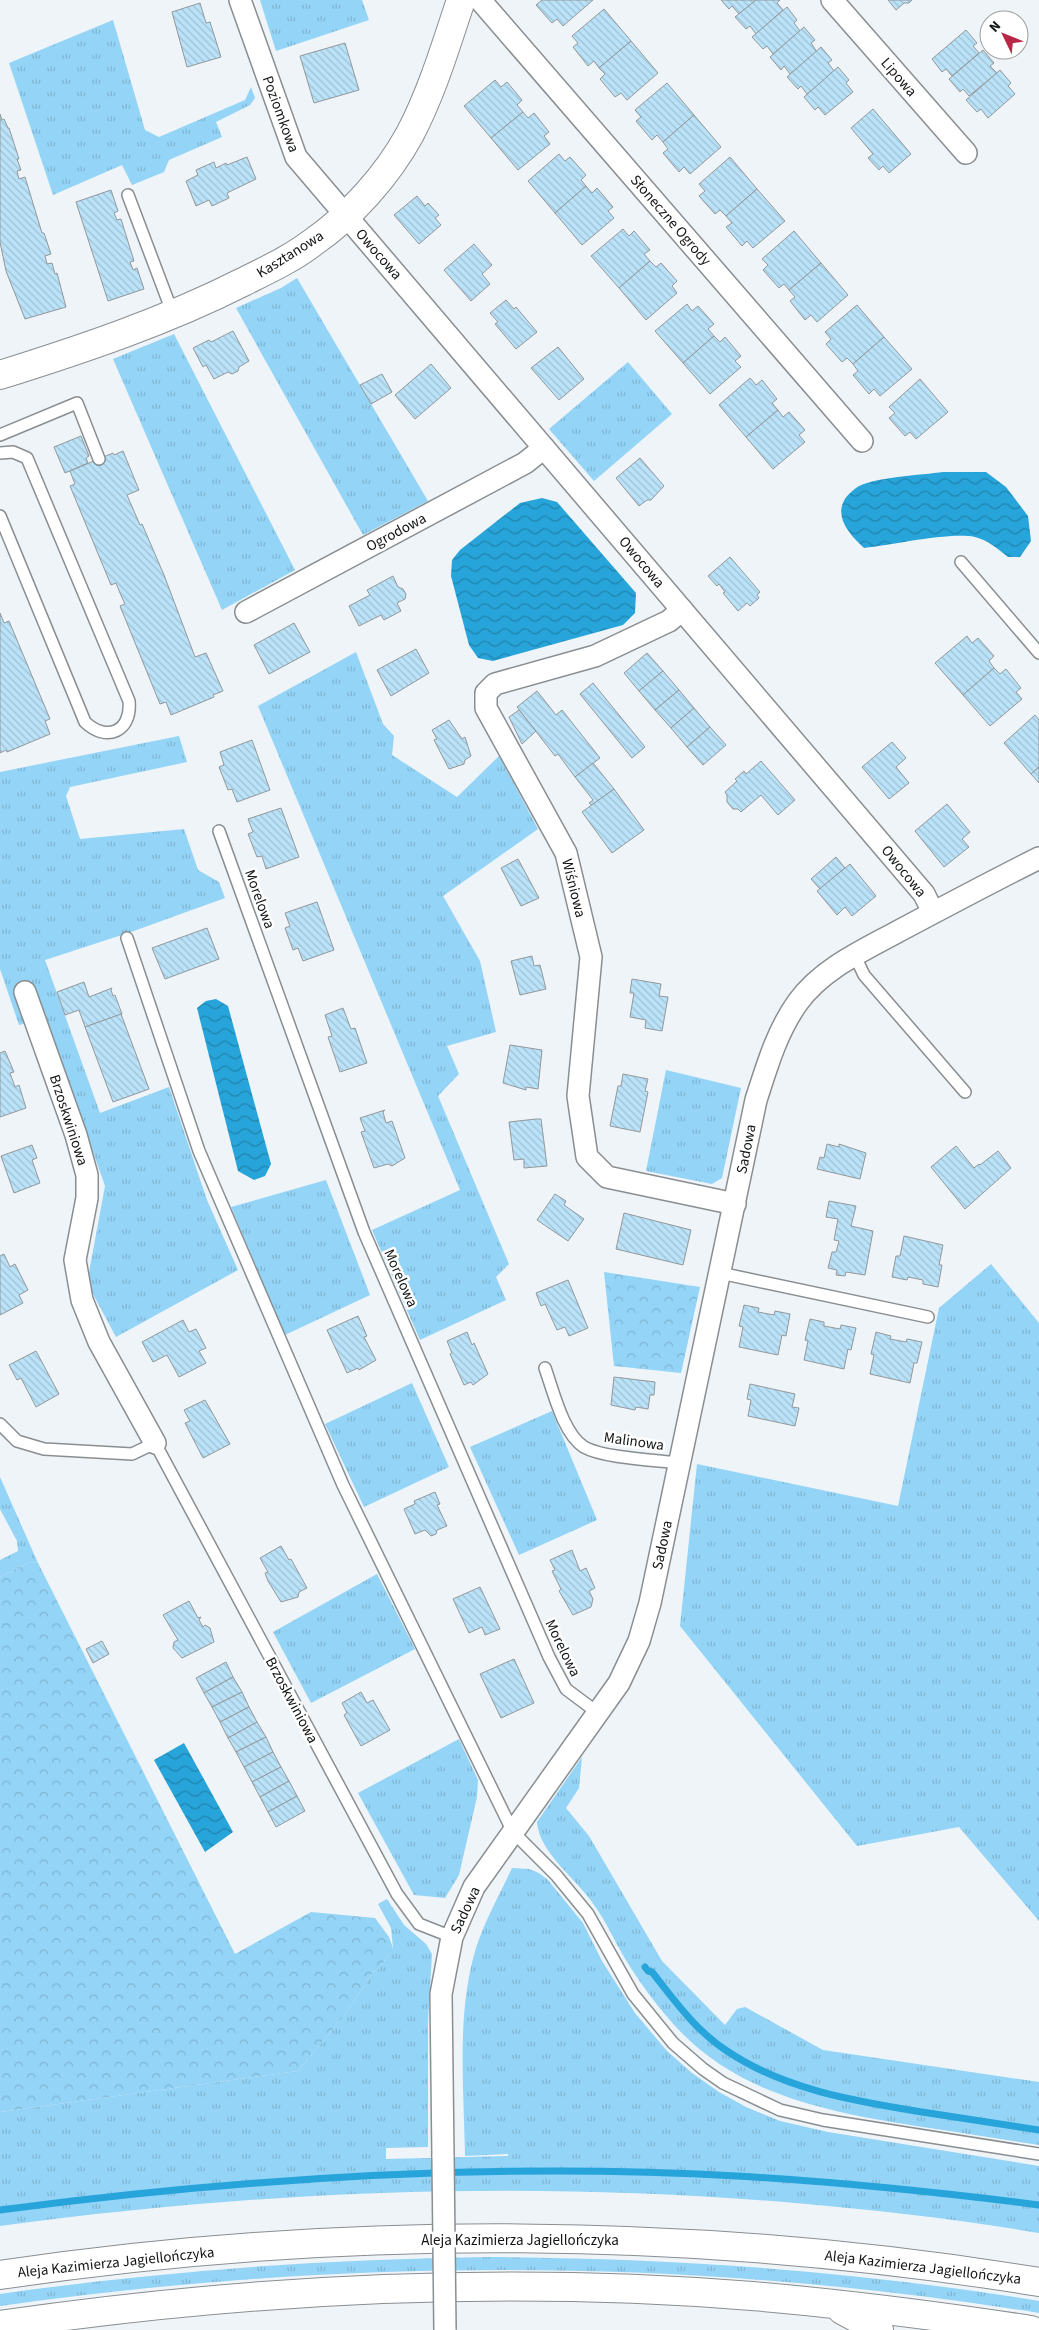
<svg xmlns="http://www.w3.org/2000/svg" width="1039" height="2330" viewBox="0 0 1039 2330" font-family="'Source Sans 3',sans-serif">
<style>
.grass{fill:url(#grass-tufts)}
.forest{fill:url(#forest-crowns)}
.water{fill:url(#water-waves)}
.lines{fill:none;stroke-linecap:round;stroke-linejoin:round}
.stream{stroke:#27a4d9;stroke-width:7}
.building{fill:url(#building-back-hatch);stroke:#93989b}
.lane-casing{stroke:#898e91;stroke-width:14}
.street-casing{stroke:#898e91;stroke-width:24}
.secondary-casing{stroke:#898e91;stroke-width:30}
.highway-casing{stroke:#898e91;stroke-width:30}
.lane{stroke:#fff;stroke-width:11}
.street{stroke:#fff;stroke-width:21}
.secondary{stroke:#fff;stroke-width:28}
.highway{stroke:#fff;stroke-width:28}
.street-bridge-casing{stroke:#898e91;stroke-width:24;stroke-linecap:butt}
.street-bridge{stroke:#fff;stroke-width:21}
.labels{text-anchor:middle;stroke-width:5;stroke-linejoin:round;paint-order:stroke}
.street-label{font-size:15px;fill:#121415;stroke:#fff}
</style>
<defs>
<pattern id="grass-tufts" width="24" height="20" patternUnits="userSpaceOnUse" patternTransform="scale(1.25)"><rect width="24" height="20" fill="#93d4f7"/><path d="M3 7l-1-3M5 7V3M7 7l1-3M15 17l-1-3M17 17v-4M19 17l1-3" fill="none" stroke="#7eb5d3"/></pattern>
<pattern id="forest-crowns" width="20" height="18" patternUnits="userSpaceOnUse" patternTransform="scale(1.25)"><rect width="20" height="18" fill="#93d4f7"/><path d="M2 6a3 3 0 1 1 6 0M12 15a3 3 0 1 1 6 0" fill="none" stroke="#7eb5d3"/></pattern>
<pattern id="water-waves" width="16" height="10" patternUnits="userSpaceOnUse" patternTransform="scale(1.25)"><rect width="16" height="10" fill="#27a4d9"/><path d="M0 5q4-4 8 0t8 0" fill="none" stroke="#2084af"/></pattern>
<pattern id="building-back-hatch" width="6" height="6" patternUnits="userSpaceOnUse" patternTransform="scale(1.25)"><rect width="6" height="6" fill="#bae2f8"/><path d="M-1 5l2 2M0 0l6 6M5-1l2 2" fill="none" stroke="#9fc1d4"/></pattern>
</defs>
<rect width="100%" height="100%" fill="#eef4f8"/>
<g class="grass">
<path d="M260,0h102l7,20 -93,31z"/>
<path d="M113,20l32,110 14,7 86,-37 6,-13 4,11 -5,7 -34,17 6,15 -53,23 -5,12 -32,13 -10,-20 -69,30 -44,-132z"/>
<path d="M297,278l131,223 -65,34 -127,-227 45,-20z"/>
<path d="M174,334l121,236 -73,40 -109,-251z"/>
<path d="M628,362l44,52 -78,67 -45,-52z"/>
<path d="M356,652l27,72 11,12 -2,19 65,42 42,-41 39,73 -95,67 37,65 16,71 -49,14 12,28 -21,22 71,168 -13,13 10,23 -86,40 -48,-110 88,-40 -202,-484z"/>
<path d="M179,736l8,26 -117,25 -4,9 14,43 104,-10 14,41 21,12 6,16 -94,34 -86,28 55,153 69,-26 38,113 31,70 -122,67 -29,-54 18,-97 -59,-168 -27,7 -19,-56v-197z"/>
<path d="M666,1070l75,18 -19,90 -10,6 -66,-13z"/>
<path d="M326,1180l44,115 -85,40 -54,-128z"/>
<path d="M991,1264l48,59v598l-80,-94 -102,19 -177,-220 17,-162 201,42 41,-198z"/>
<path d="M412,1383l37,84 -85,40 -39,-83z"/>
<path d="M552,1411l45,109 -78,35 -49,-108z"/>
<path d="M0,1477l38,86 -8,-1 -30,15v-17l18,-9 -1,-10 -17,-32z"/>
<path d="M377,1574l38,75 -104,54 -38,-71z"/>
<path d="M459,1739l19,41 -1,17 -18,78 -14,23 -31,-3 -56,-102z"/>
<path d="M582,1757l-3,31 -13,20 23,28 73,125 63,64 12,-16 8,-2 78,43 216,32v63c-41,-6 -82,-13 -123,-19 -88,-14 -177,-31 -240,-99 -19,-21 -37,-45 -52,-70 -10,-17 -18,-36 -30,-52 -17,-26 -55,-52 -57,-83z"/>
<path d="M512,1868l17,1 10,4 9,7 35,43 19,38 33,52 32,38 25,22 27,19 27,15 34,14 48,11 211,34v67c-81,-14 -163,-23 -244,-30 -266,-23 -531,-13 -795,23v-114l298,-41 46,-55 29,-44 6,-3 14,-21 -2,-20 -13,-24 9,-5 17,26 22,19 6,10 -4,67v126l-42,1v11l122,-3v-2l-43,2c-1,-68 -9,-142 11,-208 9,-28 24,-54 36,-80z"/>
<path d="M488,2257c185,1 369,14 551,44v12c-345,-56 -694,-56 -1039,-7v-12c162,-23 324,-35 488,-37z"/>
</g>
<g class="forest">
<path d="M604,1272l96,15 -19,86 -67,-7z"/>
<path d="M30,1562l8,1 197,391 76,-42 64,6 14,19 4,11 -14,21 -6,3 -29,44 -46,55 -298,41v-535z"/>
</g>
<g class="water">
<path d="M943,472h43l20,15 22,29 3,25 -11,16h-12c-10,-8 -20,-17 -33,-20 -27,-5 -81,8 -111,11 -19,-17 -36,-40 -8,-60 15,-11 67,-13 87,-16z"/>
<path d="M542,498l15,4 79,91 -1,20 -12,12 -130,36 -15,-3 -9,-13 -18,-69 1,-16 8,-10 60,-47z"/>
<path d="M216,999l12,7 43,158 -6,12 -11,4 -16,-9 -41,-163 9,-7z"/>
<path d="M184,1743l49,89 -28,20 -51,-92z"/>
</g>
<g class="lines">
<g class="stream">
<path d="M645,1967l3,4 4,1c22,28 44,59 75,79 58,39 128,50 195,61 39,6 78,12 117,18"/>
<path d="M0,2210c243,-32 491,-48 737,-34 101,6 201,16 302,29"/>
</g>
</g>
<g class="building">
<path d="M542,0h-1h52l-30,26 -6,-7 -5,4 -16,-18z"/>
<path d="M721,0h35l-17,14 -7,-8 -3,3z"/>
<path d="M756,0h24l-3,3 6,7 -27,24 -6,-8 -4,3 -11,-12z"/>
<path d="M888,0h24l-3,3h-5l-8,7z"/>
<path d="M200,3l6,20 4,-1 11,35 -34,10 -15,-55z"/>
<path d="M787,7l10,13 -3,3 6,8 -27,23 -6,-8 -4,3 -11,-12z"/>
<path d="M604,9l27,32 -32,27 -5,-7 -6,5 -15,-19 5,-4 -6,-7z"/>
<path d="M804,27l11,13 -4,3 6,9 -27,22 -6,-8 -3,4 -11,-13z"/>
<path d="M966,30l11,13 -4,3 6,7 -27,23 -6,-7 -4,3 -10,-13z"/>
<path d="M631,41l27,32 -31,27 -6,-7 -6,4 -15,-18 5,-5 -6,-6z"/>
<path d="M345,43l14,47 -45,13 -14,-47z"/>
<path d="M821,47l11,13 -4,3 7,9 -28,22 -6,-8 -3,3 -11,-12z"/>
<path d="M983,50l11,13 -4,3 7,7 -28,23 -6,-7 -3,3 -11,-13z"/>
<path d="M838,67l11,13 -3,3 7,9 -28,23 -7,-8 -3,3 -11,-13z"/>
<path d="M1000,70l11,13 -3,3 7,8 -27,24 -7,-9 -4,3 -11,-12z"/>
<path d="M495,80l6,7 6,-5 15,18 -5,5 6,7 -32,26 -27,-32z"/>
<path d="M667,83l27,32 -31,27 -6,-7 -5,5 -16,-19 5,-4 -6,-7z"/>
<path d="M873,109l38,45 -22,19 -6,-7 -4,4 -11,-12 5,-4 -22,-26z"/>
<path d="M523,112l5,6 6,-5 15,19 -5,4 6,8 -32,26 -27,-32z"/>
<path d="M0,114l2,6 2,-1 4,9h1l10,31h-2l4,11 -4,1 2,8 6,-2 17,56h2l7,21 -6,2 2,8 5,-1 3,11 2,-1 9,34 -41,12 -19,-48 -6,-29z"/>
<path d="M694,115l27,32 -31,27 -6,-7 -5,5 -16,-19 5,-4 -5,-7z"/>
<path d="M559,154l6,7 5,-4 16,18 -5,5 5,6 -31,27 -27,-32z"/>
<path d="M247,157l9,22 -29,14 2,5 -17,8 -3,-6 -13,6 -10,-25 12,-6 -2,-5 18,-8 2,6 10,-5 1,2z"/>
<path d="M730,157l27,32 -31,27 -6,-6 -5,4 -16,-18 6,-5 -6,-7z"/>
<path d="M586,186l6,7 5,-5 16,19 -5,4 6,7 -32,27 -27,-32z"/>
<path d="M757,189l28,32 -32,27 -6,-7 -5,5 -16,-19 6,-4 -6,-7z"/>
<path d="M111,190l7,21 -4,2 3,7 4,-1 13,42 -4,1 3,8 4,-2 7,21 -36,12 -32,-99z"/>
<path d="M417,196l8,10 3,-3 11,12 -4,3 6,7 -22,19 -25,-29z"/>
<path d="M623,229l6,7 5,-5 16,19 -6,4 6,7 -31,27 -28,-32z"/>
<path d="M794,231l27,32 -32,27 -5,-6 -5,4 -16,-18 5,-5 -6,-6z"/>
<path d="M474,244l18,21 -10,9 8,10 -19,17 -27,-31z"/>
<path d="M650,261l6,6 5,-4 16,18 -5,5 5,7 -31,27 -27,-32z"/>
<path d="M821,263l27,32 -31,27 -6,-7 -6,5 -15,-19 5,-4 -6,-7z"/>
<path d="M506,300l8,9 2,-2 21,25 -21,17 -21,-25 3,-2 -8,-9z"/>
<path d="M687,304l5,7 6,-5 16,18 -6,5 6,7 -31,27 -28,-32z"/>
<path d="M857,305l27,32 -31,27 -6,-6 -5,4 -16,-18 5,-5 -6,-7z"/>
<path d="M233,331l16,30 -10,6 -1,4 -6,3 -4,-2 -14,7 -8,-14 -3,2 -10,-19 16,-8 2,2z"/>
<path d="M714,336l6,6 5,-5 16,19 -6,5 6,6 -31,27 -27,-31z"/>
<path d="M884,337l28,32 -32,27 -6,-7 -5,5 -16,-19 5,-4 -5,-7z"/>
<path d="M558,347l26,32 -25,21 -28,-32z"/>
<path d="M431,364l20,24 -36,31 -20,-24z"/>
<path d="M382,374l10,18 -21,12 -11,-19z"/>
<path d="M750,378l6,7 6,-5 15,19 -5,4 6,7 -32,27 -27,-32z"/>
<path d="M920,379l28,33 -32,27 -6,-7 -5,4 -16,-18 6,-5 -6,-6z"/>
<path d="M778,410l5,7 6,-5 16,18 -6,5 6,7 -32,27 -27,-32z"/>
<path d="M81,436l8,20 -3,2 2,5 -23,10 -11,-26z"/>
<path d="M123,451l16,39 -12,5 13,30 2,-1 22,51 31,82 11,-4 17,38 -10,4 1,2 -43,18 -5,-13 -6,2 -40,-98 5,-2 -5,-11 -4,-10 -5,2 -41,-99 5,-2 -5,-13 43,-18 1,2z"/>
<path d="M640,458l24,28 -13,14h-4l-8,6 -23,-28z"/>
<path d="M730,557l30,35 -3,3 2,3 -9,8 -3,-3 -9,8 -15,-18 2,-1 -6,-8 -2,2 -9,-10z"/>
<path d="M393,576l5,11 5,2 3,5 -1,5 -8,4 4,8 -17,9 -3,-5 -22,11 -10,-20 21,-11 -3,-5z"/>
<path d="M0,613l4,10 5,-2 41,98 -5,2 5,13 -43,18 -1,-2 -6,3z"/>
<path d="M294,623l16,29 -41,22 -15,-29z"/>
<path d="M967,636l5,7 6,-5 16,18 -5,5 5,7 -31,27 -28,-32z"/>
<path d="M416,649l13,24 -38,23 -14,-26z"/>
<path d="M647,653l16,18 -24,20 -15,-18z"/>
<path d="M994,668l6,6 6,-5 15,19 -5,4 6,7 -32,27 -27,-31z"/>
<path d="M663,671l16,19 -24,20 -16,-19z"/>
<path d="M593,683l52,64 -13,11 -52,-64z"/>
<path d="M679,690l15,18 -23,20 -16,-18z"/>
<path d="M537,691l19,24 6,-5 38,48 -25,19 -17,-23 -3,2 -38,-49z"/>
<path d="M694,708l16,19 -23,20 -16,-19z"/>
<path d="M519,710l17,21 -14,13 -13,-27z"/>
<path d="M1035,715l4,5v47l-8,7 -27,-31z"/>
<path d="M449,720l13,19 3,-2 6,19 -6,4 -1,4 -15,5 -15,-29 3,-1 -5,-9z"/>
<path d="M710,727l16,18 -23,20 -16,-18z"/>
<path d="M252,740l18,50 -33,12 -5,-13 -4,1 -9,-23 5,-2 -4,-13z"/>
<path d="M892,742l14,16 -10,9 13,16 -20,16 -27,-32z"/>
<path d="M761,761l34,39 -17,15 -17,-20 -20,17 -3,-3h-5l-6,-7v-7l-2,-3 12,-11 -2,-2 9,-8 2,3z"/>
<path d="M593,763l21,26 -22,16 -3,-2 4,-3 -18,-23z"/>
<path d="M1039,767v16l-8,-9z"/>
<path d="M614,789l30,41 -32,23 -30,-41z"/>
<path d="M947,804l23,28 -8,7 7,8 -25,20 -29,-36z"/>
<path d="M281,808l18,49 -33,12 -4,-13 -5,1 -9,-23 5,-2 -5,-13z"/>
<path d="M836,857l9,11 -25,21 -9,-10z"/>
<path d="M518,859l21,39 -18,8 -20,-38z"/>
<path d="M850,864l26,32 -24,20 -7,-9 -8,8 -20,-24z"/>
<path d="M317,902l17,48 -31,11 -5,-13 -5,2 -8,-22 5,-2 -5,-13z"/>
<path d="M207,928l12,31 -54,20 -13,-31z"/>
<path d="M532,956l2,10 6,-1 6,24 -26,6 -9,-34z"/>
<path d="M632,979l29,5 -2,12 9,1 -6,34 -17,-3 1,-8 -16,-3 4,-24h-4z"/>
<path d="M84,982l5,15 23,-9 -1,2 2,6 2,-1 7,19 -37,13 -6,-17 -14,5 -8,-23z"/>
<path d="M343,1008l8,21 4,-1 12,35 -27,9 -12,-35 4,-1 -7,-21z"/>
<path d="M121,1014l28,75 -36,13 -28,-75z"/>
<path d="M510,1045l32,5 -4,39 -12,-2v3l-23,-7z"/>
<path d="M5,1051l9,21 -4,1 5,14 4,-2 7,23 -26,9v-64z"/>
<path d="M623,1074l25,5 -3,12 3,1 -8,40 -30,-6 8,-40h3z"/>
<path d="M385,1110l-2,2 3,11 6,-2 13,37 -13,8 -4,-2 -14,4 -13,-36 4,-1 -5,-13z"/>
<path d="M536,1119h5l6,47 -23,2v-9l-10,1 -5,-38z"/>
<path d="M827,1144l12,3v-3l27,9 -6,26 -43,-10 3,-12 4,1z"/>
<path d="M32,1145l5,13 -5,2 8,23 -26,10 -13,-37z"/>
<path d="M956,1146l18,22 5,-4 1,1 18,-14 13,17 -46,41 -34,-42z"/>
<path d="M555,1194l11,7 -2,4 20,14 -16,22 -31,-21z"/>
<path d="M829,1201l27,5 -5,20 22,5 -8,44 -19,-3 -1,4 -9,-1 1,-5 -9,-2 4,-16h4l3,-11 -5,-1 4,-21 -12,-2z"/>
<path d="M624,1213l67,17 -8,35 -67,-16z"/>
<path d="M904,1236l39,9 -4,20h3l-4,22 -15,-3v-4l-15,-3 -1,3 -15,-3 4,-21h4z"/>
<path d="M4,1254l6,13 5,-3 13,26 -9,5 4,8 -23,12v-59z"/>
<path d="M568,1280l20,48 -19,8 -4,-9 -8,3 -12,-26 -4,2 -5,-13z"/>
<path d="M744,1305l15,3 -1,4 16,3 1,-4 15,3 -4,22 -4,-1 -4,20 -39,-8 4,-20 -4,-1z"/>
<path d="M358,1316l9,20 -3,1 12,23 -17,10 -1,-2 -11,5 -20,-43z"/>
<path d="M810,1319l14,3v4l16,3 1,-4 15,3 -5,22 -3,-1 -4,20 -40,-9 4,-19 -3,-1z"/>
<path d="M183,1320l6,12 7,-3 10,19 -7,3 7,12 -27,14 -12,-22 -14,7 -11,-20z"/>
<path d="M467,1332l5,13 2,-2 14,31 -15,11 -2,-3 -7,3 -14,-31 2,-1 -5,-12z"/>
<path d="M876,1332l15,4 -1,3 16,3 1,-3 15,3 -5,21h-3l-4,20 -40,-9 4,-19 -3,-1z"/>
<path d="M36,1351l23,43 -23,13 -15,-29 -4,2 -8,-15z"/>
<path d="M614,1377l41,5 -1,13h-4l-2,14 -12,-2 -1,3 -24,-5z"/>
<path d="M750,1384l45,10 -3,13 7,1 -4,18 -47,-10 3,-16 -4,-1z"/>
<path d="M205,1400l25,44 -27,14 -18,-35 5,-2 -6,-11z"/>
<path d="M435,1492l5,12 -3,1 10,21 -10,4 -1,4 -5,2 -6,-6 -10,4 -11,-25 11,-5 -1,-3z"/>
<path d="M281,1546l8,14 2,-1 16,29 -8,4 -1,5 -17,5 -13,-21 -3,-8 3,-1 -8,-14z"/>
<path d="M572,1550l8,21 6,-3 9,20 -6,3 4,8 -2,8 -18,8 -14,-24 2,-2 -9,-18 3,-1 -5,-10z"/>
<path d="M480,1587l20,42 -15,6 -3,-8 -13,6 -16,-34z"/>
<path d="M189,1601l9,17 3,-1 -2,3 4,7 2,-2 5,3 4,14 -32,16 -9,-10 1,-6 4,-2 -15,-25z"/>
<path d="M102,1641l7,13 -16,9 -7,-14z"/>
<path d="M514,1659l20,44 -33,15 -21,-44z"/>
<path d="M226,1662l7,15 -29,16 -8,-15z"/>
<path d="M233,1677l9,15 -30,15 -8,-14z"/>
<path d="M242,1692l7,15 -29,15 -8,-15z"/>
<path d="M361,1692l6,11 6,-3 17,30 -29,16 -17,-31 3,-2 -5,-10z"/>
<path d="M249,1707l8,15 -29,16 -8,-16z"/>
<path d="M257,1722l9,15 -30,15 -8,-14z"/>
<path d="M266,1737l7,15 -29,15 -8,-15z"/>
<path d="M273,1752l8,15 -29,15 -8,-15z"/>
<path d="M281,1767l8,14 -29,16 -8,-15z"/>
<path d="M289,1781l8,15 -29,16 -8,-15z"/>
<path d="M297,1796l8,15 -29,16 -8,-15z"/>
</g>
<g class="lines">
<defs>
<g id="lane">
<path d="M128,195l45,119"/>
<path d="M0,435l77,-32 22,56"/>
<path d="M0,453l13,-1 14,6 102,243c3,30 -22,42 -44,21l-85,-206"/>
<path d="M961,562l78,91"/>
<path d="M219,831l145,401 185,425 17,32 32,24"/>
<path d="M127,938l72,213 144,334 170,347 43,43 32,39 45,80 40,49 30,26 20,14 57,27 43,10 216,34"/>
<path d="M855,956l9,19 101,117"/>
<path d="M720,1273l208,44"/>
<path d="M545,1368c8,22 18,66 39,79 19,11 71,13 95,16"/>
<path d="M0,1424l17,17 27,8 88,5 23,-11 242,451 22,30 33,13"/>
</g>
<g id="street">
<path d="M240,0l56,157 628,737 9,18"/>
<path d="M480,0l382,441"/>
<path d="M832,0l134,153"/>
<path d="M682,610l-13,11 -74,35 -100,28 -9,9v15l80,145 25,104 -13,139 9,61 20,20 128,27"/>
<path d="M246,612l279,-149 19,-15"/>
<path d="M25,992l51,143 11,40v23l-12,62 7,40 17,42 56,101"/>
<path d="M443,2157l-2,-163 11,-57 22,-50 145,-204 20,-42 11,-38 106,-503c11,-34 21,-69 42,-98 24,-33 64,-51 99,-70 47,-25 94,-50 142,-74"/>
</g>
<path id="secondary" d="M0,375c83,-26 166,-54 243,-93 24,-12 48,-23 69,-39 39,-27 75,-67 98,-109 22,-42 36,-89 51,-134"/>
<g id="highway">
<path d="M0,2275c343,-51 696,-49 1039,7"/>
<path d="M842,2310l37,20"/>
<path d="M0,2325c248,-36 502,-49 752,-29 94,8 187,20 279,34"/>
</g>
</defs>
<use href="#lane" class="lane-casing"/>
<use href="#street" class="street-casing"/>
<use href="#secondary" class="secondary-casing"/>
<use href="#highway" class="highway-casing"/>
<use href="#lane" class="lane"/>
<use href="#street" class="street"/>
<use href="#secondary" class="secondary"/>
<use href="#highway" class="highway"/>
<defs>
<path id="street-bridge" d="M443,2157l2,173"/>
</defs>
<use href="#street-bridge" class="street-bridge-casing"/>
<use href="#street-bridge" class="street-bridge"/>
</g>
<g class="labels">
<g class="street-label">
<text transform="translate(899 77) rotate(49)" y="5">Lipowa</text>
<text transform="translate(281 114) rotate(70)" y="5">Poziomkowa</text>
<text transform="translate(671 220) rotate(49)" y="5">Słoneczne Ogrody</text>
<text transform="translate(290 254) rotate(-32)" y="5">Kasztanowa</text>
<text transform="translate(379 254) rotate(49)" y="5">Owocowa</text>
<text transform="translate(396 532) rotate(-28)" y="5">Ogrodowa</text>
<text transform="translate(642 562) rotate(50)" y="5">Owocowa</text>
<text transform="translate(904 871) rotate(51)" y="5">Owocowa</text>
<text transform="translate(574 888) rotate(76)" y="5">Wiśniowa</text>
<text transform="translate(260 899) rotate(70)" y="5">Morelowa</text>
<text transform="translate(69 1120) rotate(72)" y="5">Brzoskwiniowa</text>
<text transform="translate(746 1149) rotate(-79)" y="5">Sadowa</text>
<text transform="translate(401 1278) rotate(66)" y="5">Morelowa</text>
<text transform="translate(634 1441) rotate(8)" y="5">Malinowa</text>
<text transform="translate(662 1545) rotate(-78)" y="5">Sadowa</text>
<text transform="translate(563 1648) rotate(64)" y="5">Morelowa</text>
<text transform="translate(292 1700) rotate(62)" y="5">Brzoskwiniowa</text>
<text transform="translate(465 1910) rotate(-65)" y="5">Sadowa</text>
<text x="520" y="2245">Aleja Kazimierza Jagiellończyka</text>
<text transform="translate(116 2262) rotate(-6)" y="5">Aleja Kazimierza Jagiellończyka</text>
<text transform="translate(923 2267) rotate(7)" y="5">Aleja Kazimierza Jagiellończyka</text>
</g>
</g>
<g transform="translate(1004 35) rotate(313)"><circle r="24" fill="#ffffff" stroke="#a0a1a1"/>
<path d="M0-4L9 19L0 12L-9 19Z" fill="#b92747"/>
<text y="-8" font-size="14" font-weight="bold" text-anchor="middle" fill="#121415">N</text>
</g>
</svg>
